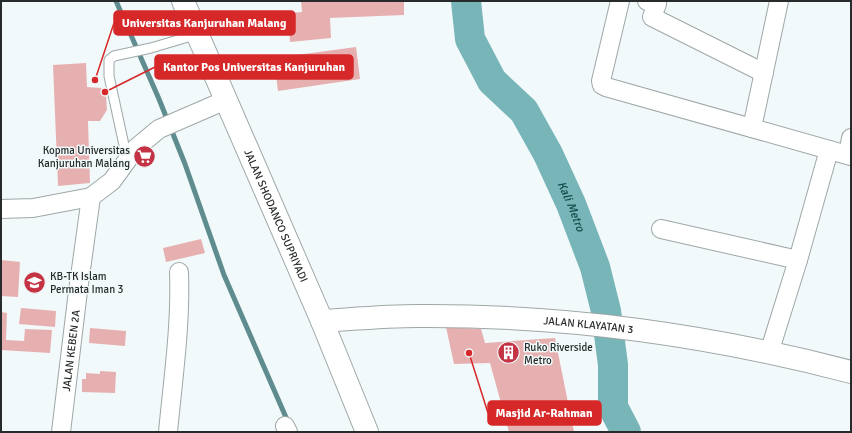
<svg xmlns="http://www.w3.org/2000/svg" width="852" height="433" viewBox="0 0 852 433" font-family="Signika,sans-serif">
<style>
.lines{fill:none;stroke-linecap:round;stroke-linejoin:round}
.stream{stroke:#5f8c8e;stroke-width:5}
.river{stroke:#77b5b8;stroke-width:30}
.building{fill:#e7b0b0}
.lane-casing{stroke:#9fa7a7;stroke-width:11}
.street-casing{stroke:#9fa7a7;stroke-width:20}
.secondary-casing{stroke:#9fa7a7;stroke-width:24}
.primary-casing{stroke:#9fa7a7;stroke-width:24}
.lane{stroke:#fff;stroke-width:9}
.street{stroke:#fff;stroke-width:18}
.secondary{stroke:#fff;stroke-width:22}
.primary{stroke:#fff;stroke-width:22}
.labels{text-anchor:middle;stroke-width:3;stroke-linejoin:round;paint-order:stroke}
.poi-label{font-size:11px;fill:#282b2b;stroke:#f1f9fa;text-anchor:start}
.street-label{font-size:11px;fill:#282b2b;stroke:#f1f9fa}
.water-label{font-size:12px;font-style:italic;fill:#124b4d;stroke:#f1f9fa}
.leader{fill:none;stroke:#d62828;stroke-width:1.5}
.callout-dot{fill:#d62828;stroke:#f1f9fa;stroke-width:1.5}
.callout{fill:#d62828;stroke:#d62828;stroke-width:1.5}
.callout-label{font-size:12px;text-anchor:middle;font-weight:bold;fill:#fff}
</style>
<rect width="100%" height="100%" fill="#f1f9fa"/>
<g class="lines">
<path class="stream" d="M116,1l43,98 26,65 39,111 64,147"/>
<path class="river" id="s1" d="M466,1l4,38 22,42 32,30 24,43 23,50 24,63 11,44 7,54v42l13,25"/>
</g>
<g class="building">
<path d="M301,1h103v14l-74,3 1,20 -41,4 -2,-29 14,-1z"/>
<path d="M356,47l4,32 -82,12 -4,-33z"/>
<path d="M86,63l1,24 14,1 5,7 1,15 -7,11h-12l2,62 -32,3 -5,-121z"/>
<path d="M201,239l4,14 -39,9 -3,-14z"/>
<path d="M1,260l19,2 -2,35 -17,-1z"/>
<path d="M21,308l35,3 -1,16 -36,-3z"/>
<path d="M1,312l6,1 -1,27 18,1 1,-12 27,1 -2,23 -49,-3z"/>
<path d="M446,327l35,2 4,14 70,-5 19,94h-65l-19,-69 -36,1z"/>
<path d="M90,328l36,3 -1,15 -36,-3z"/>
<path d="M100,371l16,1 -1,21 -33,-1v-13h4v-6l14,1z"/>
</g>
<g class="lines">
<defs>
<path id="lane" d="M127,159l-18,-83v-16l5,-4 37,-8 47,-14"/>
<g id="street">
<path d="M620,1l-19,80 1,4 4,2 245,69"/>
<path d="M647,1l10,3 -5,13 112,56"/>
<path d="M752,128l27,-127"/>
<path d="M848,155l3,-17"/>
<path d="M1,209l32,-1 58,-11 21,-16 24,-33 23,-19 67,-29"/>
<path d="M661,229l137,31"/>
<path d="M769,353l29,-93 31,-110"/>
<path d="M285,426l3,6"/>
<path id="s2" d="M61,432l17,-141 13,-94"/>
<path d="M168,432c5,-53 13,-107 11,-160"/>
</g>
<g id="secondary">
<path id="s3" d="M322,321c32,-2 64,-5 96,-5 146,-1 292,19 433,56"/>
</g>
<g id="primary">
<path id="s4" d="M183,1l139,320 45,111"/>
</g>
</defs>
<use href="#lane" class="lane-casing"/>
<use href="#street" class="street-casing"/>
<use href="#secondary" class="secondary-casing"/>
<use href="#primary" class="primary-casing"/>
<use href="#lane" class="lane"/>
<use href="#street" class="street"/>
<use href="#secondary" class="secondary"/>
<use href="#primary" class="primary"/>
</g>
<defs>
<symbol id="supermarket-disc" viewBox="-11 -11 22 22"><circle r="9.5" fill="#c33344" stroke="#f1f9fa"/><path d="M-6-5.5h2.5l.6 2H6L4.5 2H-2.5L-4.4-4H-6ZM-1.5 3.2a1.3 1.3 0 1 0 .1 0ZM3 3.2a1.3 1.3 0 1 0 .1 0Z" fill="#fff"/></symbol>
<symbol id="school-disc" viewBox="-11 -11 22 22"><circle r="9.5" fill="#c33344" stroke="#f1f9fa"/><path d="M0-5L7-2L0 1L-7-2ZM-4 1L0 2.5L4 1V4Q0 6-4 4Z" fill="#fff"/></symbol>
<symbol id="building-disc" viewBox="-11 -11 22 22"><circle r="9.5" fill="#c33344" stroke="#f1f9fa"/><path d="M-4-6H4V6H1V3H-1V6H-4ZM-2.5-4.3h1.7v1.8h-1.7ZM.8-4.3h1.7v1.8H.8ZM-2.5-1h1.7V.8h-1.7ZM.8-1h1.7V.8H.8Z" fill="#fff"/></symbol>
</defs>
<g fill-rule="evenodd">
<use href="#supermarket-disc" x="132" y="144" width="25" height="25"/>
<use href="#school-disc" x="22" y="270" width="25" height="25"/>
<use href="#building-disc" x="496" y="340" width="25" height="25"/>
</g>
<g class="labels">
<g class="poi-label">
<text x="130" y="154" text-anchor="end">Kopma Universitas<tspan x="130" dy="13">Kanjuruhan Malang</tspan></text>
<text x="50" y="280">KB-TK Islam<tspan x="50" dy="13">Permata Iman 3</tspan></text>
<text x="524" y="351">Ruko Riverside<tspan x="524" dy="13">Metro</tspan></text>
</g>
<g class="street-label">
<text dy="4" stroke="none"><textPath href="#s4" startOffset="234">JALAN SHODANCO SUPRIYADI</textPath></text>
<text dy="4" stroke="none"><textPath href="#s3" startOffset="267">JALAN KLAYATAN 3</textPath></text>
<text dy="4" stroke="none"><textPath href="#s2" startOffset="82">JALAN KEBEN 2A</textPath></text>
</g>
<g class="water-label">
<text dy="4" stroke="none"><textPath href="#s1" startOffset="236">Kali Metro</textPath></text>
</g>
</g>
<path class="leader" d="M95 80L114 23M105 92L155 67M469 353L488 413"/>
<g class="callout-dot">
<circle cx="95" cy="80" r="4"/>
<circle cx="105" cy="92" r="4"/>
<circle cx="469" cy="353" r="4"/>
</g>
<g class="callout">
<rect x="114" y="11" width="181" height="24" rx="4"/>
<rect x="155" y="55" width="198" height="24" rx="4"/>
<rect x="488" y="401" width="113" height="24" rx="4"/>
</g>
<g class="callout-label">
<text x="204" y="27">Universitas Kanjuruhan Malang</text>
<text x="254" y="71">Kantor Pos Universitas Kanjuruhan</text>
<text x="544" y="417">Masjid Ar-Rahman</text>
</g>
<rect width="852" height="433" fill="none" stroke="#282b2b" stroke-width="4"/>
</svg>
